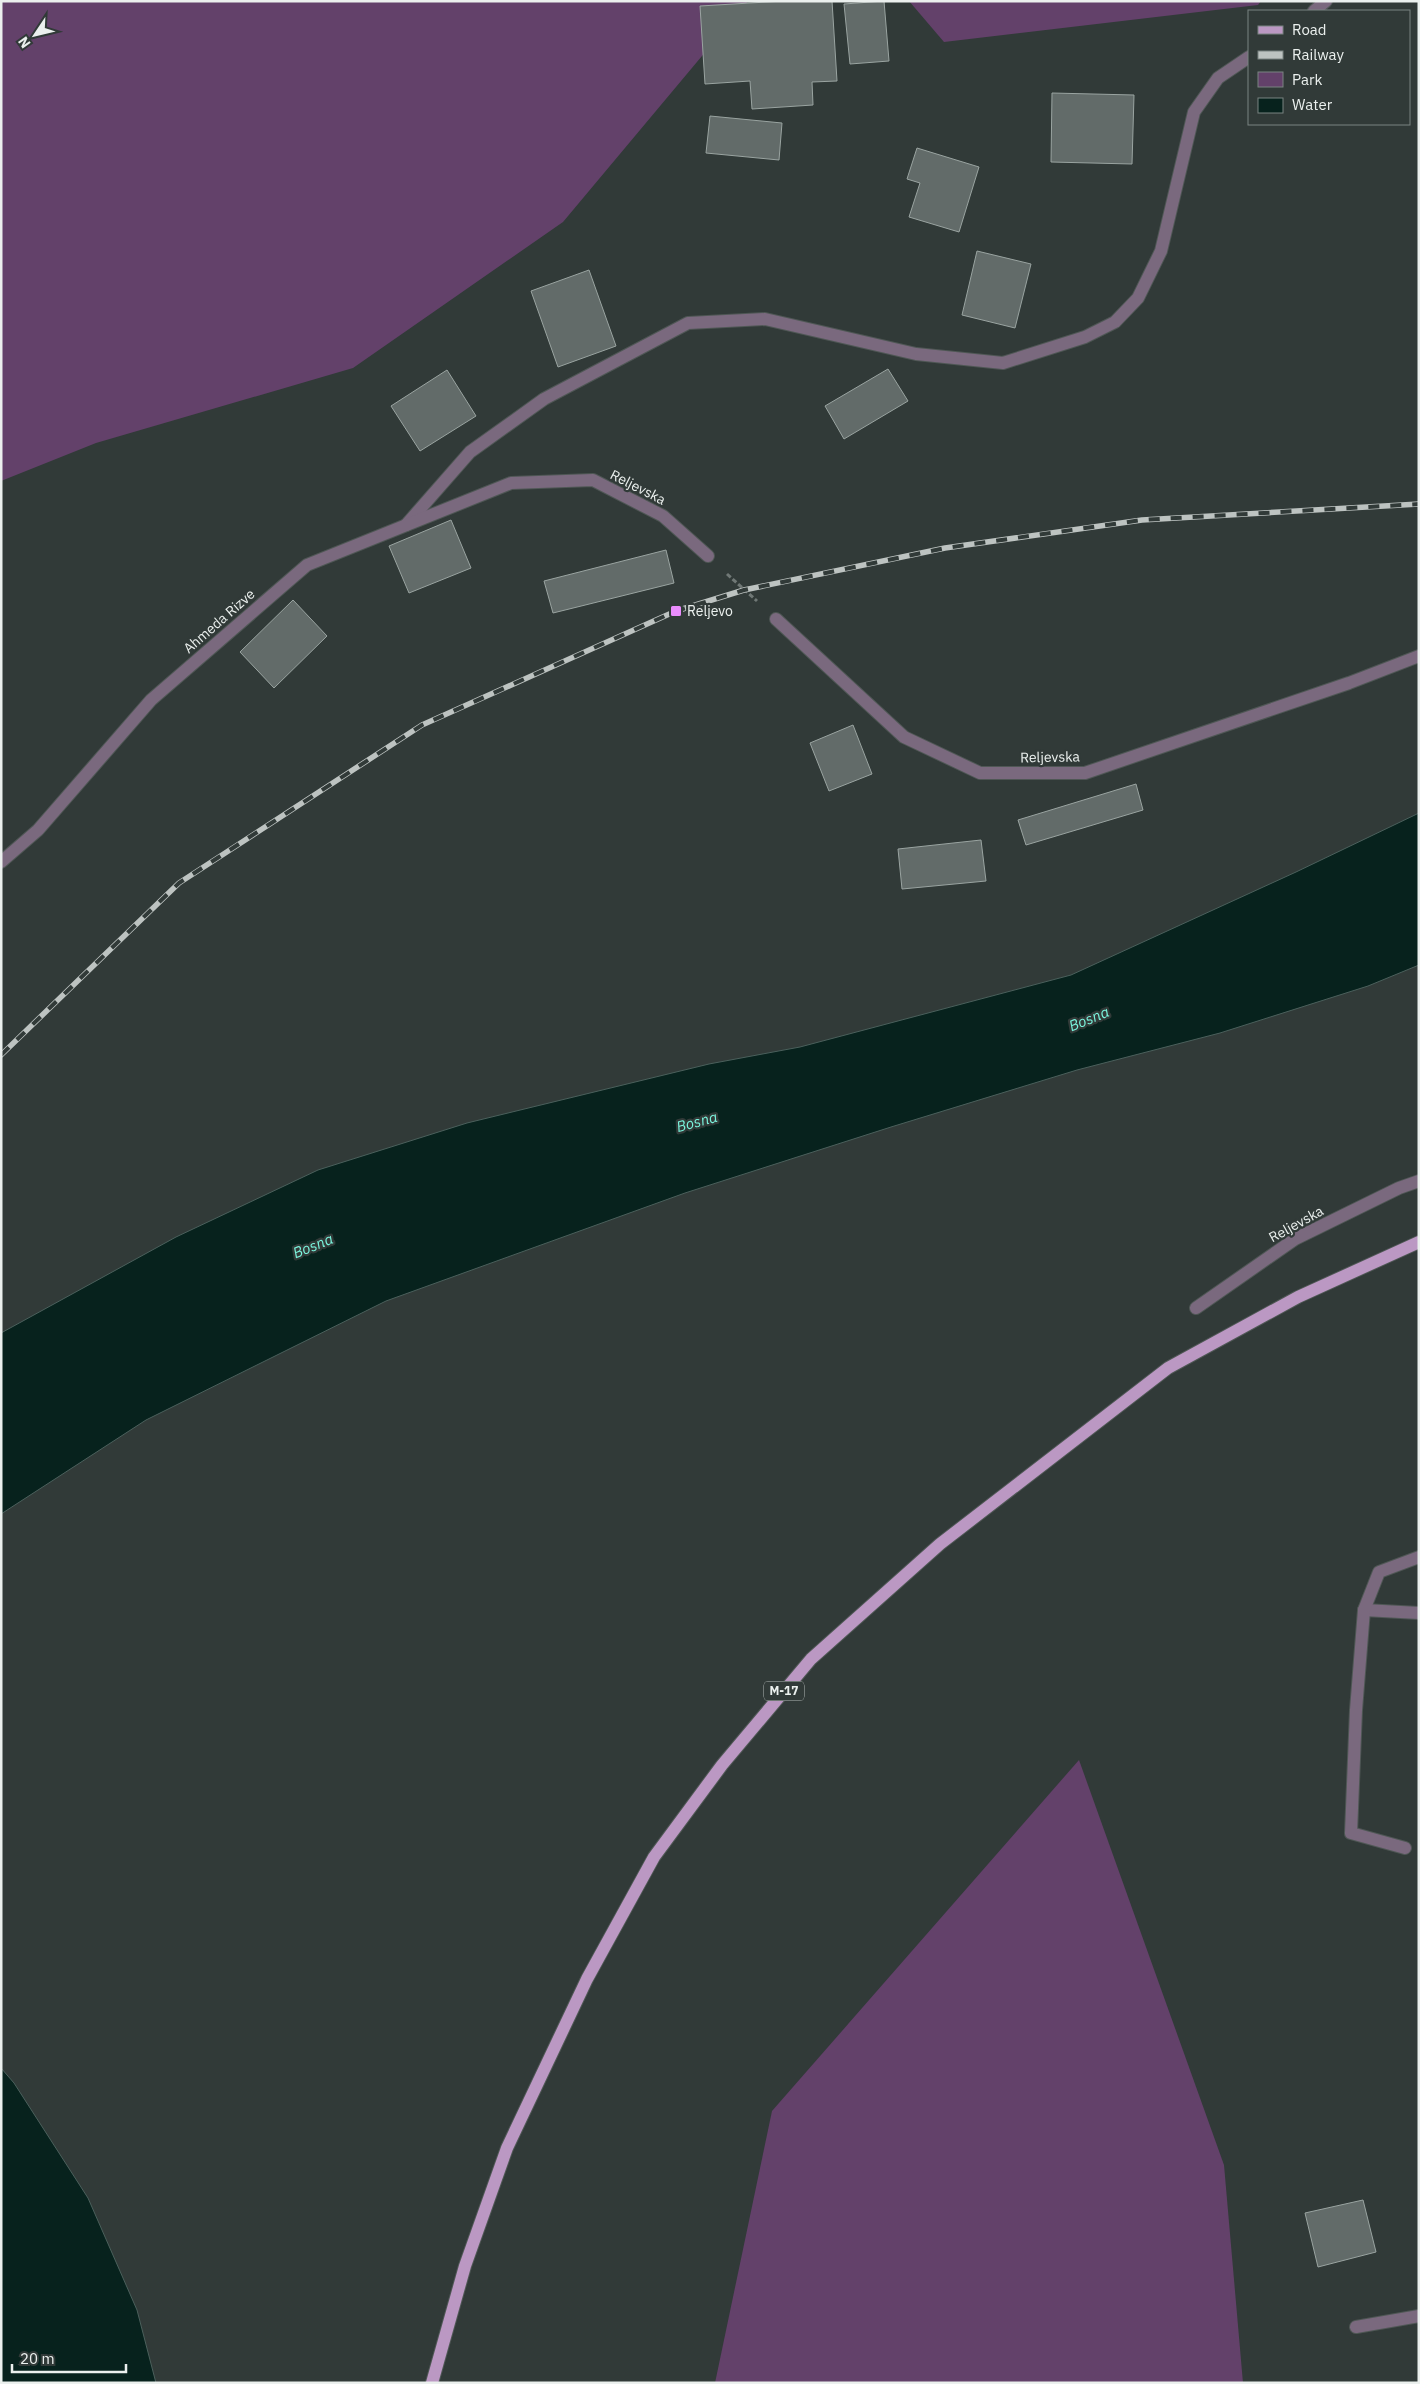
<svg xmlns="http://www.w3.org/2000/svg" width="1420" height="2384" viewBox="0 0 1420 2384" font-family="'IBM Plex Sans',sans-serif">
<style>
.green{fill:#63416a}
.water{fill:#07221d;stroke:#4b605c}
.building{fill:#626b69;stroke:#9aa4a1}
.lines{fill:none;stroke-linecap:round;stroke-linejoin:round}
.street-casing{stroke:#4f5755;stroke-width:14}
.primary-casing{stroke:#4f5755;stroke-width:14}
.path{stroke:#707876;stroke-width:3;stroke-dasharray:5 2.5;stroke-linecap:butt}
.street{stroke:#7a697e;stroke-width:12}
.primary{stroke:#bb98c3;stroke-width:12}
.rail-casing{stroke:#bdc3c1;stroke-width:5.5}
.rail{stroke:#313a38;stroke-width:4;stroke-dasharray:11;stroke-linecap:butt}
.poi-dot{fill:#ea8dfd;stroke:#313a38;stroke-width:2}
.labels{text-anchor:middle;stroke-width:4.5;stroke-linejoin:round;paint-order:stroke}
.shield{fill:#313a38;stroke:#b3b9b7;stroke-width:1}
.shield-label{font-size:12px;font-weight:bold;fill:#ebf0ee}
.street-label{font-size:14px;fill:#ebf0ee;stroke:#313a38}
.poi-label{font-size:14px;fill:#ebf0ee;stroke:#313a38;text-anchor:start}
.water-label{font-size:15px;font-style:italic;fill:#7af3dc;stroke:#313a38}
</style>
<rect width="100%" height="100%" fill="#313a38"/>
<g class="green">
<path d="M1,1h747l-185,221 -210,146 -257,75 -95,38z"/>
<path d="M909,1h352l-3,4 -314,37z"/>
<path d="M1079,1760l145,405 19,218h-528l57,-272z"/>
</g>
<g class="water">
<path d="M1419,813v152l-51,21 -148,47 -143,37 -186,57 -206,66 -299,108 -240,119 -145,94v-181l175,-96 142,-67 149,-47 242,-59 91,-17 271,-72 225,-103z"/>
<path d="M1,2068l13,15 74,115 49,112 19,73h-155z"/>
</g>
<g class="building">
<path d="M784,1h48l5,80 -25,1 1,23 -61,4 -2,-28 -45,3 -5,-78z"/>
<path d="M884,1l5,60 -39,3 -6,-60z"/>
<path d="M1052,93l82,2 -2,69 -81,-2z"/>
<path d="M710,116l72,7 -3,37 -73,-7z"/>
<path d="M917,148l62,19 -20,65 -50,-15 11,-34 -13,-4z"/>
<path d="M977,251l54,13 -16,64 -53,-13z"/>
<path d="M589,270l27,76 -58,21 -27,-76z"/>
<path d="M888,369l20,32 -64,38 -19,-33z"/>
<path d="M447,370l29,46 -56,35 -29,-45z"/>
<path d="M451,520l20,48 -62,25 -20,-47z"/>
<path d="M666,550l8,33 -121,30 -9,-32z"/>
<path d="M293,600l34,36 -53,52 -34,-36z"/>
<path d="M853,725l19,49 -43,17 -19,-48z"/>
<path d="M1136,784l7,26 -117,35 -8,-25z"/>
<path d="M981,840l5,41 -84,8 -4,-40z"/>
<path d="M1363,2200l13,52 -58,15 -13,-54z"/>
</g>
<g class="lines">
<defs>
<g id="street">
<path d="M1314,11l12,-10"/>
<path d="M406,525l64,-73 74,-53 144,-76 77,-4 151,35 87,9 82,-26 30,-15 23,-24 23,-47 33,-139 24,-34 31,-21"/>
<path d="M776,619l128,118 76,36h105l264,-90 70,-27"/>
<path d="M1,862l37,-32 113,-130 156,-135 204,-82 82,-3 70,36 45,40"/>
<path d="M1196,1308l99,-69 104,-51 20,-7"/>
<path d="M1364,1610l55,3"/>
<path d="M1405,1848l-54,-15 5,-123 8,-100 15,-38 40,-15"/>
<path d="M1356,2327l63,-11"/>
</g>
<path id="primary" d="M432,2383l33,-117 42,-118 80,-169 67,-122 68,-92 89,-106 129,-115 228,-176 130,-71 121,-55"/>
</defs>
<use href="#street" class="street-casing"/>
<use href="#primary" class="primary-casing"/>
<path class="path" d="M727,574l30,27"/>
<use href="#street" class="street"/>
<use href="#primary" class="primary"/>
<defs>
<path id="rail" d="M1,1055l178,-172 243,-158 254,-114 68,-21 201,-42 197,-28 277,-16"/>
</defs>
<use href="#rail" class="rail-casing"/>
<use href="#rail" class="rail"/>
</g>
<rect class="poi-dot" x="670" y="605" width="12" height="12" rx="2.5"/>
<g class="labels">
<rect class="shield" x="764" y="1681.5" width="40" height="19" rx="4"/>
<g class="shield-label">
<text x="784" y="1695">M-17</text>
</g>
<g class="street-label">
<text transform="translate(638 487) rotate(27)" y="5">Reljevska</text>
<text transform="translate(219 621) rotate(-41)" y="5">Ahmeda Rizve</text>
<text transform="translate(1050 757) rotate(-1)" y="5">Reljevska</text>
<text transform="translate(1296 1224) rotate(-29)" y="5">Reljevska</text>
</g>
<g class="poi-label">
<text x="687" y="616">Reljevo</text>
</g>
<g class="water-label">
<text transform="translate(1089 1019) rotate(-22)" y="5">Bosna</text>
<text transform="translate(697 1122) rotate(-15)" y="5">Bosna</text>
<text transform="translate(313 1246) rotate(-22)" y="5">Bosna</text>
</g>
</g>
<rect width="1420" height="2384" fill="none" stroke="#ebf0ee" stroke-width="5"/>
<rect x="1248" y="10" width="162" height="115" fill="#313a38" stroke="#7b8381"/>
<rect x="1258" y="26" width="25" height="8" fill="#bb98c3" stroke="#7b8381"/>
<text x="1292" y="35" font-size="15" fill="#ebf0ee">Road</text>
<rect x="1258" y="51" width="25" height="8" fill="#bdc3c1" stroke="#7b8381"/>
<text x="1292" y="60" font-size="15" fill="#ebf0ee">Railway</text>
<rect x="1258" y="72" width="25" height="15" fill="#63416a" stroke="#7b8381"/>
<text x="1292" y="85" font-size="15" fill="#ebf0ee">Park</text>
<rect x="1258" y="98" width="25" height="15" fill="#07221d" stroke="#7b8381"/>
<text x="1292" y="110" font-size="15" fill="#ebf0ee">Water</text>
<g transform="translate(35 35) rotate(235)" stroke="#313a38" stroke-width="4" paint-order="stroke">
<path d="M0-4L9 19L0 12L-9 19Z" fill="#ebf0ee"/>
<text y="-8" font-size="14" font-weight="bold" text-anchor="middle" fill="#ebf0ee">N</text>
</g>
<path d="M12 2364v8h114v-8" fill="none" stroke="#ebf0ee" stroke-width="2.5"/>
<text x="20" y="2364" font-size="15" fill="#ebf0ee" stroke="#313a38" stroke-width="4" paint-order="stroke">20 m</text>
</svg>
